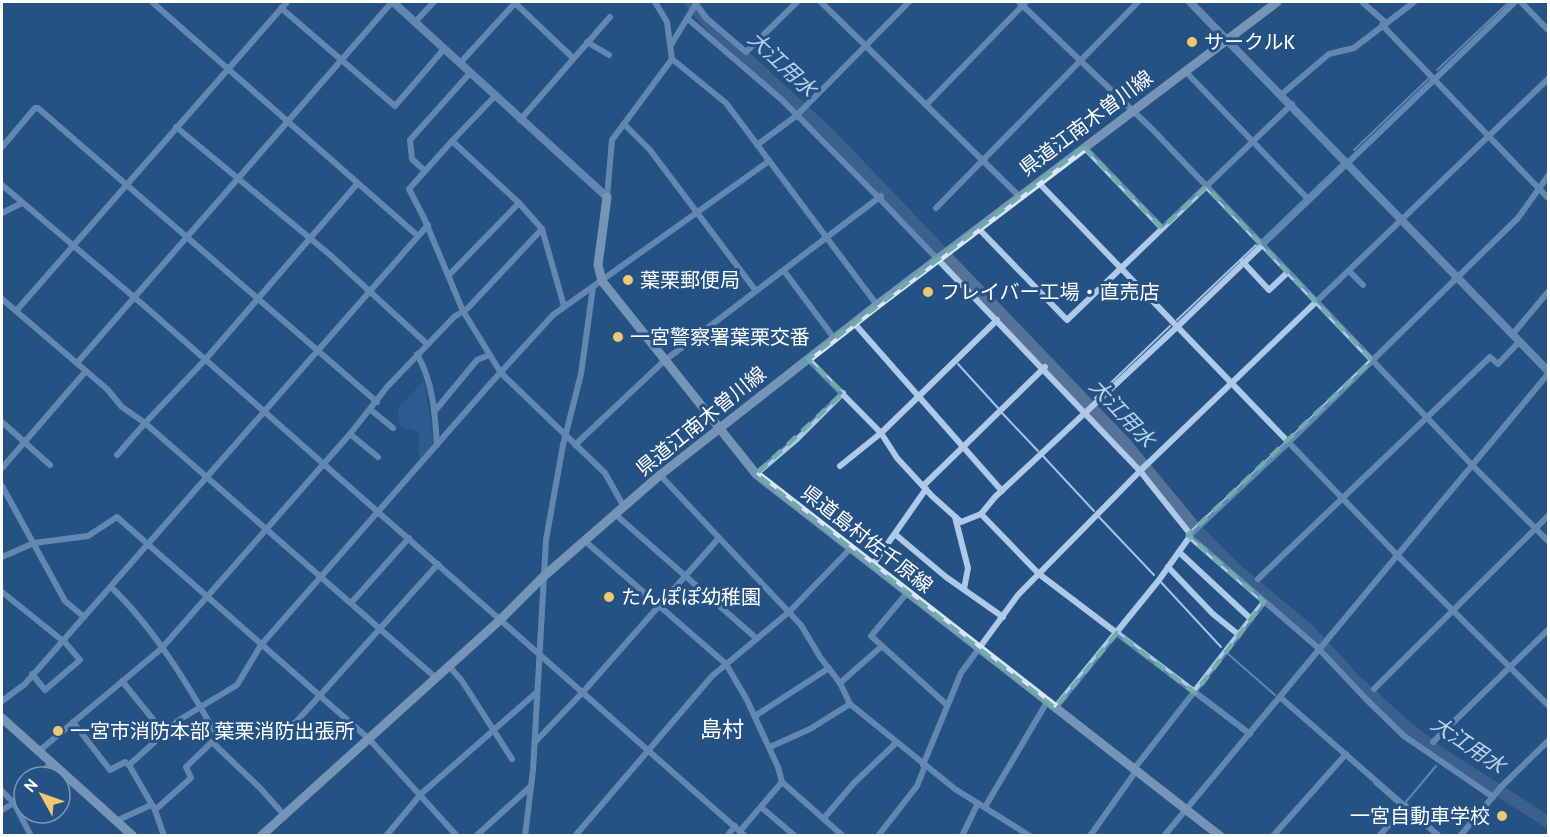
<svg xmlns="http://www.w3.org/2000/svg" width="1550" height="837" viewBox="0 0 1550 837" font-family="Cabin,'Noto Sans JP',sans-serif">
<style>
.green{fill:#396ca0}
.lines{fill:none;stroke-linecap:round;stroke-linejoin:round}
.stream{stroke:#a2c5e8;stroke-width:2}
.river{stroke:#547396;stroke-width:12}
.minor{stroke:#aecae8;stroke-width:6}
.tertiary{stroke:#aecae8;stroke-width:8}
.secondary{stroke:#d8e6f7;stroke-width:9}
.marked{fill:none;stroke:#6fada8;stroke-width:4.5;stroke-dasharray:12 8;stroke-linejoin:round}
.poi-dot{fill:#f1c872;stroke:#255284;stroke-width:2}
.labels{text-anchor:middle;stroke-width:6;stroke-linejoin:round;paint-order:stroke}
.poi-label{font-size:20px;fill:#fff;stroke:#255284;text-anchor:start}
.street-label{font-size:20px;fill:#fff;stroke:#255284}
.water-label{font-size:21px;font-style:italic;fill:#bad4ef;stroke:#255284}
.quarter-label{font-size:22px;fill:#fff;stroke:#255284}
</style>
<rect width="100%" height="100%" fill="#255284"/>
<path class="green" d="M424,381l10,63 -15,16v-28l-19,-6 -2,-18z"/>
<g class="lines">
<g class="stream">
<path d="M1437,70l72,-68"/>
<path d="M1354,150l74,-71"/>
<path d="M1262,240l79,-76"/>
<path d="M1177,320l79,-75"/>
<path d="M958,364l40,44"/>
<path d="M1095,398l75,-72"/>
<path d="M1002,413l36,38"/>
<path d="M1042,455l52,56"/>
<path d="M1098,516l56,59"/>
<path d="M1159,580l62,67"/>
<path d="M1227,653l48,42"/>
<path d="M1374,783l25,22"/>
<path d="M1405,803l31,-37"/>
</g>
<path class="river" d="M691,2l14,18 122,112 299,312 70,85 43,43 70,58 46,50 47,43 38,30 108,69"/>
<g class="minor">
<path d="M152,2l266,234"/>
<path d="M514,2l59,56"/>
<path d="M655,2l12,20 5,37 54,44 151,202"/>
<path d="M821,2l198,194"/>
<path d="M1019,2l134,128 320,336 75,75"/>
<path d="M1362,2l23,20"/>
<path d="M1521,2l27,28"/>
<path d="M696,4l10,14 40,34 51,-50"/>
<path d="M281,8l114,98 49,-57"/>
<path d="M688,19l94,81 97,98 261,273 51,64"/>
<path d="M415,22l19,-20"/>
<path d="M1382,25l166,173"/>
<path d="M587,42l22,13"/>
<path d="M671,45l26,-43"/>
<path d="M460,63l56,-61"/>
<path d="M1185,71l123,128"/>
<path d="M1282,94l47,-40 25,-6 60,-46"/>
<path d="M495,96l-43,45 67,62 23,26 22,77"/>
<path d="M926,105l100,-103"/>
<path d="M520,120l90,-103"/>
<path d="M624,124l26,26 106,141"/>
<path d="M176,127l153,127 98,90"/>
<path d="M452,141l-43,48 15,29 39,93 38,62 104,100 19,34"/>
<path d="M757,145l39,-29 113,-114"/>
<path d="M2,147l33,-39h3l339,294"/>
<path d="M1084,147l78,81"/>
<path d="M425,171l-13,-12 -2,-19 60,-67"/>
<path d="M1038,182l360,374 150,149"/>
<path d="M2,185l146,124 597,527"/>
<path d="M607,197l5,-57 60,-81"/>
<path d="M936,208l202,-206"/>
<path d="M2,213l20,-10"/>
<path d="M978,228l89,92 225,-216"/>
<path d="M1243,262l26,28 19,-18"/>
<path d="M784,271l50,67"/>
<path d="M1349,271l14,14"/>
<path d="M449,275l70,-72"/>
<path d="M2,299l105,90 15,18 23,16 59,-62 153,-177"/>
<path d="M16,311l271,-309"/>
<path d="M854,323l148,168"/>
<path d="M1512,335l36,-43"/>
<path d="M417,354c16,28 18,59 20,91"/>
<path d="M808,359l73,74 16,25 35,38 29,26 20,-8"/>
<path d="M77,363l315,-361"/>
<path d="M371,410l22,18"/>
<path d="M434,412l43,-52 12,-5"/>
<path d="M2,422l48,43"/>
<path d="M350,434l28,23"/>
<path d="M575,445l89,-84 217,-165"/>
<path d="M117,455l28,-32 291,255"/>
<path d="M840,466l41,-33 116,-113"/>
<path d="M2,468l84,-97"/>
<path d="M756,474l41,-35 46,-46"/>
<path d="M660,475l141,150 19,32 20,26 10,21"/>
<path d="M2,486l63,115 19,16"/>
<path d="M923,486l122,-119"/>
<path d="M616,515l140,123"/>
<path d="M955,517l13,51 -4,21"/>
<path d="M896,535l50,42 57,40"/>
<path d="M1189,536l128,111 49,52 38,37 89,61"/>
<path d="M586,542l140,122 21,36 31,67 4,15 61,54"/>
<path d="M1179,552l72,67"/>
<path d="M2,557l32,-14 54,-7 29,-19 252,222 88,97"/>
<path d="M872,566l54,-77"/>
<path d="M1168,567l45,47 26,21"/>
<path d="M1258,579l232,-222 8,7 21,-22"/>
<path d="M111,587c43,41 78,99 107,151l-6,4 48,46 25,28"/>
<path d="M2,592l61,49"/>
<path d="M351,603l58,-65"/>
<path d="M882,646l65,59"/>
<path d="M449,666l13,15 50,78"/>
<path d="M32,674l13,16 35,-30 -17,-20"/>
<path d="M122,681l42,52"/>
<path d="M840,683l42,-37 -11,-10 36,-43"/>
<path d="M1374,689l174,-173"/>
<path d="M1281,698l158,138"/>
<path d="M2,701l23,-17 403,-459"/>
<path d="M1055,708l104,-128 34,-48 96,-90 229,-224 30,-42"/>
<path d="M755,716l74,-48"/>
<path d="M73,722l37,48 15,-8 4,3 50,-45 58,-35 24,-40 229,-261 63,-69 216,-154"/>
<path d="M274,734l22,-12 142,-158"/>
<path d="M1250,734l-211,-160 -58,-60 14,-17 183,-171 337,-324"/>
<path d="M536,741l47,-49 135,-153"/>
<path d="M1433,742l115,-112"/>
<path d="M770,747l40,-18 40,-25 105,85 75,47"/>
<path d="M39,751l122,-102 189,-215 37,-47 67,-70 14,-9 74,-79"/>
<path d="M129,765l26,45"/>
<path d="M923,765l38,-92 57,-78 122,-124 408,-392"/>
<path d="M1134,769l130,-167"/>
<path d="M38,777l13,-14"/>
<path d="M2,791l12,12 17,33"/>
<path d="M761,807l34,29"/>
<path d="M985,807l62,-105"/>
<path d="M2,810l12,-7 10,-11"/>
<path d="M824,818l30,-35 42,-40"/>
<path d="M116,821l35,-16"/>
<path d="M740,831l42,-49"/>
<path d="M164,836l-9,-26 36,-32 -5,-11 26,-25"/>
<path d="M386,836l35,-42 116,-102"/>
<path d="M476,836l54,-49"/>
<path d="M525,836l8,-66 13,-230 17,-95 18,-71 12,-87"/>
<path d="M575,836l137,-160 77,-64 61,-63"/>
<path d="M727,836l8,-10"/>
<path d="M878,836l39,-50 8,-20"/>
<path d="M962,836l16,-33"/>
<path d="M1090,836l46,-65"/>
<path d="M1164,836l384,-462"/>
<path d="M1273,836l73,-82"/>
<path d="M1379,836l27,-30"/>
<path d="M1460,836l41,-49 47,-46"/>
</g>
<g class="tertiary">
<path d="M393,2l214,195"/>
<path d="M1190,2l358,369"/>
</g>
<g class="secondary">
<path d="M607,197l-9,68 4,16 154,193 464,362"/>
<path d="M2,718l131,118"/>
<path d="M261,836l239,-216 43,-43 117,-102 217,-170 400,-303"/>
</g>
</g>
<path d="M0 0H1550V837H0ZM1084,147l78,81 44,-41 166,173 -184,175 76,67 -69,91 -78,-60 -62,75 -299,-234 87,-81 -35,-34z" fill="#255284" fill-opacity=".55" fill-rule="evenodd"/>
<path class="marked" d="M1084,147l78,81 44,-41 166,173 -184,175 76,67 -69,91 -78,-60 -62,75 -299,-234 87,-81 -35,-34z"/>
<g class="poi-dot">
<circle cx="1192" cy="42" r="6"/>
<circle cx="628" cy="280" r="6"/>
<circle cx="928" cy="292" r="6"/>
<circle cx="618" cy="337" r="6"/>
<circle cx="609" cy="597" r="6"/>
<circle cx="58" cy="731" r="6"/>
<circle cx="1502" cy="816" r="6"/>
</g>
<g class="labels">
<g class="poi-label">
<text x="1204" y="49">サークルK</text>
<text x="640" y="287">葉栗郵便局</text>
<text x="940" y="299">フレイバー工場・直売店</text>
<text x="630" y="344">一宮警察署葉栗交番</text>
<text x="621" y="604">たんぽぽ幼稚園</text>
<text x="70" y="738">一宮市消防本部 葉栗消防出張所</text>
<text x="1490" y="823" text-anchor="end">一宮自動車学校</text>
</g>
<g class="street-label">
<text transform="translate(1086 123) rotate(-37)" y="7">県道江南木曽川線</text>
<text transform="translate(701 421) rotate(-39)" y="7">県道江南木曽川線</text>
<text transform="translate(867 539) rotate(38)" y="7">県道島村佐千原線</text>
</g>
<g class="water-label">
<text transform="translate(782 64) rotate(43)" y="7">大江用水</text>
<text transform="translate(1122 413) rotate(47)" y="7">大江用水</text>
<text transform="translate(1468 745) rotate(34)" y="7">大江用水</text>
</g>
<g class="quarter-label">
<text x="722" y="737">島村</text>
</g>
</g>
<rect width="1550" height="837" fill="none" stroke="#ffffff" stroke-width="6"/>
<g transform="translate(42 795) rotate(310)"><circle r="28" fill="#255284" stroke="#7c97b5" stroke-width="1.5"/>
<path d="M0-4.5L10 22L0 15L-10 22Z" fill="#f1c872"/>
<text y="-9" font-size="16" font-weight="bold" text-anchor="middle" fill="#ffffff">N</text>
</g>
</svg>
